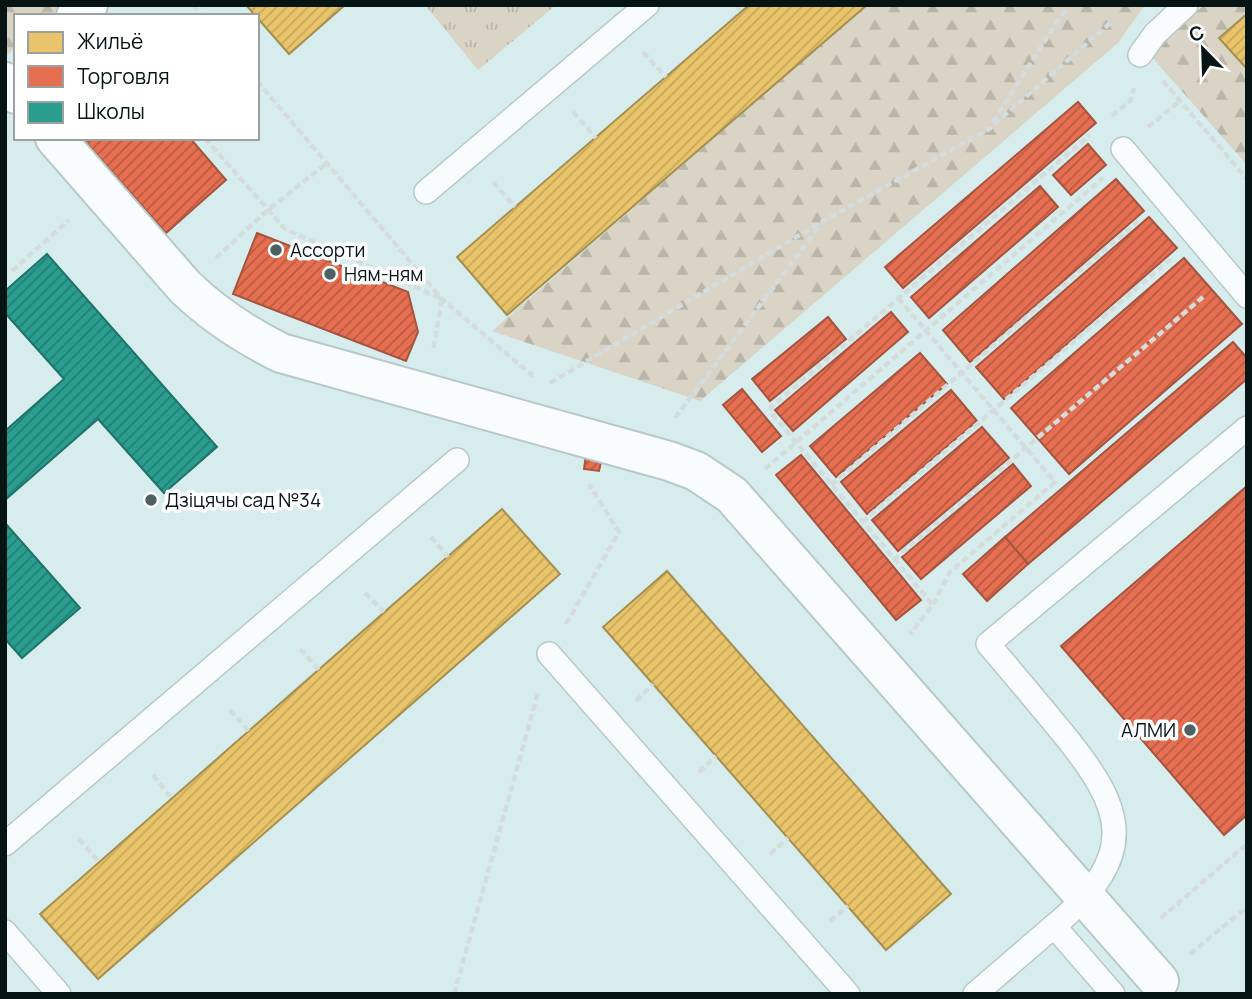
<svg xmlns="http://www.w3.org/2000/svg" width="1252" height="999" viewBox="0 0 1252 999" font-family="Manrope,sans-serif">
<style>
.forest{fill:url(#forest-firs)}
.park{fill:url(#park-tufts)}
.homes{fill:url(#homes-hatch);stroke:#a58f50;stroke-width:2}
.shops{fill:url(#shops-hatch);stroke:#a4543f;stroke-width:2}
.schools{fill:url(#schools-hatch);stroke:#1f746a;stroke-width:2}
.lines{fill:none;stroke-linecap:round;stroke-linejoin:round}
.lane-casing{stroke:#b8c8c8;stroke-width:26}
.street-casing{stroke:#b8c8c8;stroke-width:42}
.path{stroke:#d5dcdc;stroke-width:4.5;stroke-dasharray:7 3.5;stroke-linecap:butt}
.lane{stroke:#f9fcfc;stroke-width:23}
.street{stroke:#f9fcfc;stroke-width:38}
.poi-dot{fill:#4f6060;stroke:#fff;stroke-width:2.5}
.labels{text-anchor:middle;stroke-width:7;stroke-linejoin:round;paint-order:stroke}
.poi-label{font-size:19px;fill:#061414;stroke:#fff;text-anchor:start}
</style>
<defs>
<pattern id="forest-firs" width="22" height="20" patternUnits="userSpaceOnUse" patternTransform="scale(1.75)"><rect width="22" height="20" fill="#d9d4c5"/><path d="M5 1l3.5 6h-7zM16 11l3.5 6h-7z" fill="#b9b5a8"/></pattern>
<pattern id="park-tufts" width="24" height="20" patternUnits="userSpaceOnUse" patternTransform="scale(1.75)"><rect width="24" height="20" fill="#d9d4c5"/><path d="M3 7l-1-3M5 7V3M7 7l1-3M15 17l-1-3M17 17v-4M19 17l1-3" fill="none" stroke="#b9b5a8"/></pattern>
<pattern id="homes-hatch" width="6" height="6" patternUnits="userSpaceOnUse" patternTransform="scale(1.75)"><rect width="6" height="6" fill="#e9c46a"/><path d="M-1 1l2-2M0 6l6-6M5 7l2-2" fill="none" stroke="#c6a85b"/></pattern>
<pattern id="shops-hatch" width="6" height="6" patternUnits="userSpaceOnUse" patternTransform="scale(1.75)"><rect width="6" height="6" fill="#e76f51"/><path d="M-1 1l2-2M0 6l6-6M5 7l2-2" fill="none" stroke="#b95a42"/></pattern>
<pattern id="schools-hatch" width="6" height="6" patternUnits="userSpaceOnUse" patternTransform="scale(1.75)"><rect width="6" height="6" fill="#2a9d8f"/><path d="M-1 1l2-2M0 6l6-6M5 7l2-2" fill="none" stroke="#227f74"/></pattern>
</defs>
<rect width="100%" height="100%" fill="#d7eded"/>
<g class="forest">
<path d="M5,5h59l-12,11h-36v31l-10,9z"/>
<path d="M867,5h278l-27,38 -418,358 -208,-70z"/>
<path d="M1204,5h43v9l-28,24 28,31v96l-97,-110z"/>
</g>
<path class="park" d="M425,5h131l-78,65z"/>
<g class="homes">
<path d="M246,5h99l-56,49z"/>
<path d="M749,5h118l-360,310 -50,-58z"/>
<path d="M1247,14v55l-28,-31z"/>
<path d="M502,509l58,65 -462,405 -58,-65z"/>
<path d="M667,571l284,323 -65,56 -283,-323z"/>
</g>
<g class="shops">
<path d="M1078,102l18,21 -193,165 -18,-21z"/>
<path d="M82,138h108l36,42 -60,53z"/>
<path d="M1088,144l18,21 -35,30 -18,-20z"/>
<path d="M1116,179l28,32 -174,151 -27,-32z"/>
<path d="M1040,186l18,21 -129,111 -18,-21z"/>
<path d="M1149,217l28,31 -173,151 -28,-32z"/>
<path d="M257,233l151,59 10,40 -12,29 -173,-67z"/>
<path d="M1184,258l58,66 -173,150 -58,-66z"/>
<path d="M891,312l17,20 -115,99 -18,-21z"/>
<path d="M828,317l18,22 -76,62 -18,-22z"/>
<path d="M1233,342l14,16v21l-219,185 -23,-27z"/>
<path d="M920,353l27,31 -111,93 -26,-31z"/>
<path d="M742,389l39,47 -19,16 -39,-47z"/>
<path d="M951,390l26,31 -110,93 -26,-32z"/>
<path d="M982,427l27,31 -111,93 -26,-31z"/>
<path d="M586,455l16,2 -3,14 -15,-2z"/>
<path d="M801,455l120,145 -25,20 -120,-145z"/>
<path d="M1013,464l18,22 -110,93 -19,-22z"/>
<path d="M1247,486v329l-23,20 -163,-189z"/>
<path d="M1005,537l23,27 -41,37 -24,-27z"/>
</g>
<g class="schools">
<path d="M47,254l170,193 -53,46 -66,-74 -93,81v-69l59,-52 -59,-66v-22z"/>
<path d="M5,523l75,85 -58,50 -17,-19z"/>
</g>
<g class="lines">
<defs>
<g id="lane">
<path d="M1140,55l15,-21 31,-29"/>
<path d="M1123,149l124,147"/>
<path d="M426,192l221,-187"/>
<path d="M549,654l299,340"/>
<path d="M5,844l452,-384"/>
<path d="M1054,926c86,-72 72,-116 7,-195 -24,-29 -48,-58 -73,-87l259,-216"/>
<path d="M5,932l54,62"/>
<path d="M975,994l79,-68 59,68"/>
</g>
<g id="street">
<path d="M76,16l12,-11"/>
<path d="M5,82l11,12"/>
<path d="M55,138l130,149c29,28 60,48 96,66l388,108 27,10 36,24 427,486"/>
</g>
</defs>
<use href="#lane" class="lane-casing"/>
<use href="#street" class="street-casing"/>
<g class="path">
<path d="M193,5l9,11"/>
<path d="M736,5l6,6"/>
<path d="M643,52l23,25"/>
<path d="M257,81l185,218 91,77"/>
<path d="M1163,81l84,98"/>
<path d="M573,112l23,26"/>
<path d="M1112,116l19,-16 3,-12"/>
<path d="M993,122l75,-117"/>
<path d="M1148,127l32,-26"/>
<path d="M205,138l80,91 157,70 -9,52"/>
<path d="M493,182l22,25"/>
<path d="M216,258l52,-48 59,-47"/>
<path d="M12,271l57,-51"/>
<path d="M898,298l157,184 -105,90 -18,34 -22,28"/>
<path d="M550,383l273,-162 166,-92 121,-106"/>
<path d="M675,418l146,-194"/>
<path d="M765,469l338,-291"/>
<path d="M831,485l307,-264"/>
<path d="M862,522l309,-263"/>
<path d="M431,537l17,20"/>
<path d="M894,560l309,-263"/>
<path d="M365,593l19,19"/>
<path d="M932,604l-159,-189 -2,-8 319,-272"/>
<path d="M566,624l53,-92 -30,-48"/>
<path d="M300,649l19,21"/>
<path d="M636,701l17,-17"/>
<path d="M230,710l19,21"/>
<path d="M699,772l17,-16"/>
<path d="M153,775l19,24"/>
<path d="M79,839l20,23"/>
<path d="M770,854l18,-16"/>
<path d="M1161,918l86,-74"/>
<path d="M830,921l18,-15"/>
<path d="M1190,954l57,-47"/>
<path d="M454,994l84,-301"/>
</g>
<use href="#lane" class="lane"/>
<use href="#street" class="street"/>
</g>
<g class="poi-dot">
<circle cx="276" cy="250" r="7"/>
<circle cx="330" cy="274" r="7"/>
<circle cx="151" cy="500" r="7"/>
<circle cx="1190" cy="730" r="7"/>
</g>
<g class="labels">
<g class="poi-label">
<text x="290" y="257">Ассорти</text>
<text x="344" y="281">Ням-ням</text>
<text x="165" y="507">Дзіцячы сад №34</text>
<text x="1176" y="737" text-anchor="end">АЛМИ</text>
</g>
</g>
<rect width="1252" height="999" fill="none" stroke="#061414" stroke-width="14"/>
<rect x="14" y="14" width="245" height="126" fill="#ffffff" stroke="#9ba1a1" stroke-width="2"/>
<rect x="28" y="32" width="35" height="21" fill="#e9c46a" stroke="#9ba1a1" stroke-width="2"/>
<text x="77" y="49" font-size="21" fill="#061414">Жильё</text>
<rect x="28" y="66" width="35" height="21" fill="#e76f51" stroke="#9ba1a1" stroke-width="2"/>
<text x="77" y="84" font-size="21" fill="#061414">Торговля</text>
<rect x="28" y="102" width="35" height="21" fill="#2a9d8f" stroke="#9ba1a1" stroke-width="2"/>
<text x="77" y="119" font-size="21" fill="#061414">Школы</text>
<g transform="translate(1203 49) rotate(337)" stroke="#ffffff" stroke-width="5" paint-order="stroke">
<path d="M0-5L12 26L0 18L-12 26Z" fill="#061414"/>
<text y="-10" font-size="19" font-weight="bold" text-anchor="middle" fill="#061414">С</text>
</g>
</svg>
